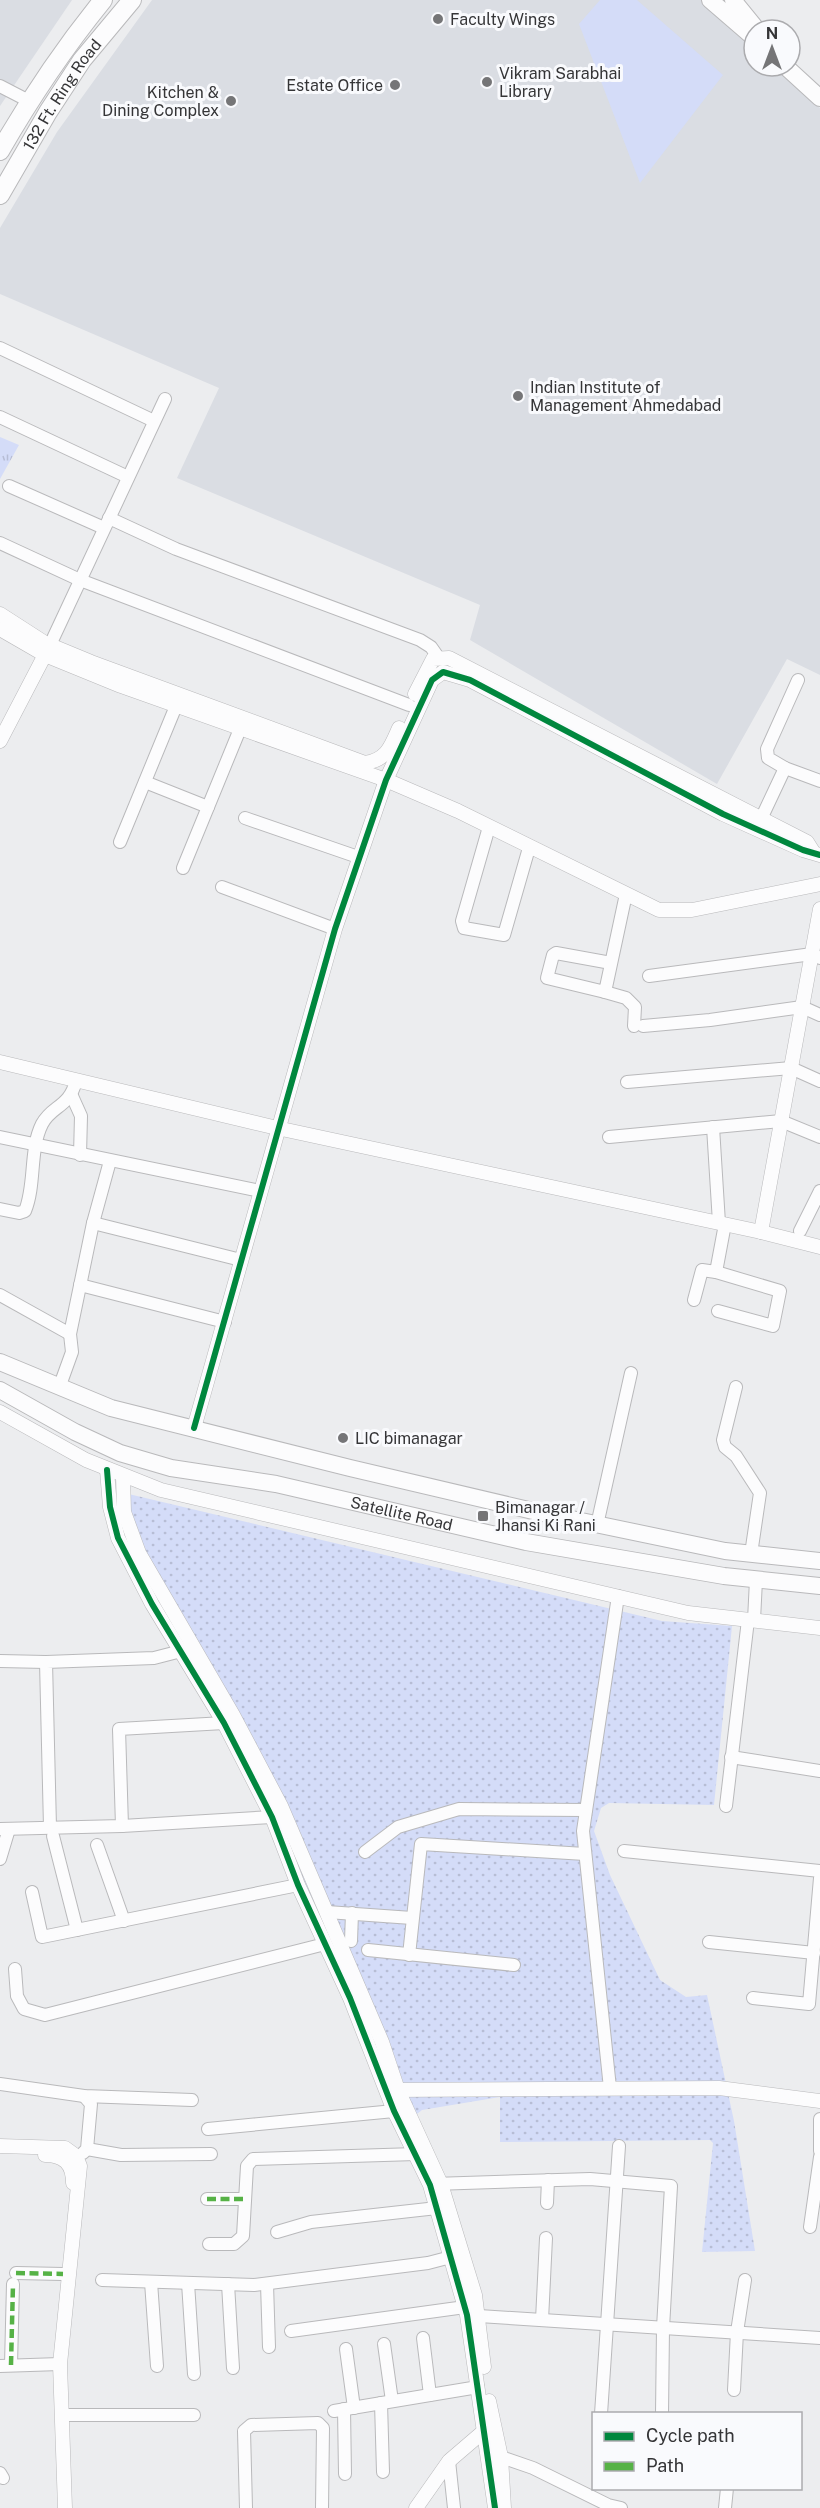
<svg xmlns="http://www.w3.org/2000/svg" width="820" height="2508" viewBox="0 0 820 2508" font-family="'Public Sans',sans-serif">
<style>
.built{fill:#dadde3}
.grass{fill:url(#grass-dots)}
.park{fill:url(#park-tufts)}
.pitch{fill:#d4dcf8}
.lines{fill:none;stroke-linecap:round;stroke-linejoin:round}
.minor-casing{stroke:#b9b9bb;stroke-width:14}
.tertiary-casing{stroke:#b9b9bb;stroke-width:15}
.secondary-casing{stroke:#b9b9bb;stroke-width:18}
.primary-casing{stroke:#b9b9bb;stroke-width:20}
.minor{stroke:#fcfcfd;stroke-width:12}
.tertiary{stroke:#fcfcfd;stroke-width:14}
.secondary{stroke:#fcfcfd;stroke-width:16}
.primary{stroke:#fcfcfd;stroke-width:18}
.quiet{stroke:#56b246;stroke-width:4.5;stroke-dasharray:9 4.5;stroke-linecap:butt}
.cycleway-casing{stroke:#f9fafd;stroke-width:10}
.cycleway{stroke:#00873e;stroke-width:6}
.poi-dot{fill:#757577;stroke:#f9fafd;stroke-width:2}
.labels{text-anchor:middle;stroke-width:6;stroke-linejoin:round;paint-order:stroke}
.poi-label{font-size:16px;fill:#353537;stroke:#f9fafd;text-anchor:start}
.street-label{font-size:16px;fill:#353537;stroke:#f9fafd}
</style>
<defs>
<pattern id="grass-dots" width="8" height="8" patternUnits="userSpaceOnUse" patternTransform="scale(1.5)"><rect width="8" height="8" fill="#d4dcf8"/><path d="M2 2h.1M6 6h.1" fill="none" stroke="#b7bdd5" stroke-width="1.8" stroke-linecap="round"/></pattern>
<pattern id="park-tufts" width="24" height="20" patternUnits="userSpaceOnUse" patternTransform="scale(1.5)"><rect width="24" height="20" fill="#d4dcf8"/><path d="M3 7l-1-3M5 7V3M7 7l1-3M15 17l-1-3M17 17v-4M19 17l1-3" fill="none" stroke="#b7bdd5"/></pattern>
</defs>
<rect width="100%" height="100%" fill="#ecedef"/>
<g class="built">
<path d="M0,0h72l-72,106z"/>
<path d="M152,0h550l52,48v18h20l46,42v567l-33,-16 -70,125 -247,-144 10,-35 -303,-127 42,-90 -219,-94v-66l57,-96z"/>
</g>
<path class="grass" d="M116,1491l546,130 70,5 -18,179 -105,-2 -8,5 -7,23 16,44 50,105 26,17 21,-2 27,126 21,130 -53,1 11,-109 -3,-3 -210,2v-45l-78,13 -10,8 -10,-1 -150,-356 -119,-205 -14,-38z"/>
<path class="park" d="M0,437l19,8 -19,34z"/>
<path class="pitch" d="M600,0h37l86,75 -83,108 -61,-159z"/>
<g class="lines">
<defs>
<g id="minor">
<path d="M0,86l29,15"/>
<path d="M0,348l154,73"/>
<path d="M0,417l128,60"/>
<path d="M9,486l95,42"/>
<path d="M109,518l67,31 244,91 11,7 7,10"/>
<path d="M0,543l80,37 329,125"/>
<path d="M50,645l115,-246"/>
<path d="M785,768l35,13"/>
<path d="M145,782l63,25"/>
<path d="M245,818l113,39"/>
<path d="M761,819l24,-51 -17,-10 -1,-9 31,-69"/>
<path d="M489,827l-27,94 2,7 40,7 25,-87"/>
<path d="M120,842l56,-136"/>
<path d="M183,868l57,-139"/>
<path d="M222,887l113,42"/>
<path d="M611,963l-55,-10 -3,2 -6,23 58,14 21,-98"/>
<path d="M649,976l163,-22 8,4"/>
<path d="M605,992l21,6 9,9 -1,19"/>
<path d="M643,1026l67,-6 92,-13 18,8"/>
<path d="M627,1082l164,-14 29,13"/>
<path d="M72,1096l9,20 -1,39"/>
<path d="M713,1127l6,96"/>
<path d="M0,1137l260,54"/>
<path d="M609,1137l172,-16 39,16"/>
<path d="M0,1209l19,4 6,-2c11,-27 4,-61 17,-87 10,-19 27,-16 34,-43"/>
<path d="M93,1223l148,37"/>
<path d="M800,1231l20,-40"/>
<path d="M716,1272l64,19 -7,35 -55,-15"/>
<path d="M80,1285l145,37"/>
<path d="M0,1295l70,39"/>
<path d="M694,1300l8,-30 14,2 9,-48"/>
<path d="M736,1387l-13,53 2,7 11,9 24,37 -9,61"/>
<path d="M59,1388l13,-36 -2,-18 23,-111 17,-62"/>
<path d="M597,1525l34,-152"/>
<path d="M754,1620l2,-40"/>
<path d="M0,1661l46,1"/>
<path d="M731,1757l89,14"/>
<path d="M726,1806l22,-186"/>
<path d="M122,1826l-3,-97 105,-6"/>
<path d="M50,1827l-4,-165 108,-4 35,-9"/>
<path d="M0,1829l122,-3 150,-9"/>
<path d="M53,1836l24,94"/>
<path d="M97,1845l27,76"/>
<path d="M624,1851l196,20"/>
<path d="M365,1852l33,-25 61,-18 127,1"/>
<path d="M0,1859l9,-30"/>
<path d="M32,1892l10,45 256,-52"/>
<path d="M327,1912l85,6"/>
<path d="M351,1941l1,-28"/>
<path d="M709,1942l105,11"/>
<path d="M368,1950l146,15"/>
<path d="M409,1955l12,-111 164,10"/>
<path d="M15,1969l2,27 7,13 21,6 280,-71"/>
<path d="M753,1998l56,6 11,-126"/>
<path d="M0,2084l84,12 108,4"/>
<path d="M610,2088l-27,-257 35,-235"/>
<path d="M820,2119v32"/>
<path d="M208,2129l186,-18"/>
<path d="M87,2149l34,6 90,-1"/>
<path d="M83,2153l4,-4 4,-45 -7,-8"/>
<path d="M433,2184l157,-5 81,7 -8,142 -1,86"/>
<path d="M207,2199h38"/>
<path d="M547,2203l1,-23"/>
<path d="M810,2227l10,-70"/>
<path d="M277,2232l34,-10 126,-14"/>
<path d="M209,2244h25l9,-8 4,-70 6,-7 163,-5"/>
<path d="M16,2273l47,1"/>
<path d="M102,2280l152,5 174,-22 23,-6"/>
<path d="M151,2282l6,84"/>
<path d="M188,2283l6,91"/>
<path d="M228,2284l5,84"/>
<path d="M267,2284l2,63"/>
<path d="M479,2316l341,22"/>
<path d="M542,2320l4,-82"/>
<path d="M291,2331l174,-24"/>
<path d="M423,2338l7,57"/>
<path d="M384,2344l8,57"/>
<path d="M346,2349l8,59"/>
<path d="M11,2365l2,-81"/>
<path d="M0,2366l60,-2"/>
<path d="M734,2390l3,-58 8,-52"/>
<path d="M381,2403l2,69"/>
<path d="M344,2409l1,65"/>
<path d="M334,2411l144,-24"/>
<path d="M601,2414l18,-268"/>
<path d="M62,2415h132"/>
<path d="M501,2457l32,11 75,37 13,3"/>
<path d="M449,2461l5,47"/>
<path d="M0,2473l3,5"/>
<path d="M246,2508l-2,-77 7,-6 67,-2 5,5 -1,80"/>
<path d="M725,2508l2,-20"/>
</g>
<g id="tertiary">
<path d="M0,614l45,29 46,19 274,101c22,-3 26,-17 34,-35"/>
<path d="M0,629l45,26 76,31 265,94 72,31 201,99h33l128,-26"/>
<path d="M415,694l18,-35 16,-1 358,184 5,8"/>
<path d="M0,741l49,-94"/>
<path d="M0,1062l277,66 484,104 59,15"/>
<path d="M761,1232l59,-323"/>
<path d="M0,1412l86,48 75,30 527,123 132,15"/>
<path d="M194,1428l141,-499 51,-149 46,-100 11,-8 27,8 253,134 80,36 17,5"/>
<path d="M107,1470l3,37 8,31 34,66 72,119 48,94 26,68 52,113 44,113 36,74 37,130 28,193"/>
<path d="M123,1476l1,36 15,41 94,162 48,91 101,236 16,48 43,94 34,111 9,72"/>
<path d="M391,2090l328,-2 101,13"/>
<path d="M0,2146l65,2 11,8 4,10 -20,198 5,144"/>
<path d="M45,2155c19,0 28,9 28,28"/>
<path d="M489,2401l12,56 3,51"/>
<path d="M416,2508l33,-47 35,-30"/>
</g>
<g id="secondary">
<path d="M710,0l44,38"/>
<path d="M733,0l22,27"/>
<path d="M785,66l35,32"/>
<path d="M0,1362l111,46 239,60 183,43 192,40 95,10"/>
<path id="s1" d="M0,1390l75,42 45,21 51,15 105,16 250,58 198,34 96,10"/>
</g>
<g id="primary">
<path d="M0,151c31,-54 64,-103 103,-151"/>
<path id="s2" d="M0,195l48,-83 34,-52 50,-60"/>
</g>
</defs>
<use href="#minor" class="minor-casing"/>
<use href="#tertiary" class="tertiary-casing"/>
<use href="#secondary" class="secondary-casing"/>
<use href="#primary" class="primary-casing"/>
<use href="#minor" class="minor"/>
<use href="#tertiary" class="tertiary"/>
<use href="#secondary" class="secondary"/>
<use href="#primary" class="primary"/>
<g class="quiet">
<path d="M207,2199h38"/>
<path d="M16,2273l47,1"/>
<path d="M11,2365l2,-81"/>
</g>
<defs>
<g id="cycleway">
<path d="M194,1428l141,-499 51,-149 46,-100 11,-8 27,8 253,134 80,36 17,5"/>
<path d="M107,1470l3,37 8,31 34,66 72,119 48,94 26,68 52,113 44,113 36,74 37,130 28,193"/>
</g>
</defs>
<use href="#cycleway" class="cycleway-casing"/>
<use href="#cycleway" class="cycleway"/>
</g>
<g class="poi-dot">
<circle cx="438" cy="19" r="6"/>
<circle cx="487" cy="82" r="6"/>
<circle cx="395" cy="85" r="6"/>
<circle cx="231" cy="101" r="6"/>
<circle cx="518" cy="396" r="6"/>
<circle cx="343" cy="1438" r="6"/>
<rect x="477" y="1510" width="12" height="12" rx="3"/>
</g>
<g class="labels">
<g class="poi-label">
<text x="450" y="25">Faculty Wings</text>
<text x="499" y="79">Vikram Sarabhai<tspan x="499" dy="18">Library</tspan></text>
<text x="383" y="91" text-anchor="end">Estate Office</text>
<text x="219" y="98" text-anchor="end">Kitchen &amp;<tspan x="219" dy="18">Dining Complex</tspan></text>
<text x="530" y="393">Indian Institute of<tspan x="530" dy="18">Management Ahmedabad</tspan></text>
<text x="355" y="1444">LIC bimanagar</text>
<text x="495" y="1513">Bimanagar /<tspan x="495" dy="18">Jhansi Ki Rani</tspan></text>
</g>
<g class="street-label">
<text dy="6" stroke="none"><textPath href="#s2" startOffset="118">132 Ft. Ring Road</textPath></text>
<text dy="6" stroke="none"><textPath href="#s1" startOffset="424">Satellite Road</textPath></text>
</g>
</g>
<rect x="592" y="2412" width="210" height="78" fill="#f9fafd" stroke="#ababae" stroke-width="1.5"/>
<rect x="604" y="2432" width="30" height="9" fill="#00873e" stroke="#ababae" stroke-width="1.5"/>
<text x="646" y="2442" font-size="18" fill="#353537">Cycle path</text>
<rect x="604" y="2462" width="30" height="9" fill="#56b246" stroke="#ababae" stroke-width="1.5"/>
<text x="646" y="2472" font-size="18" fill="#353537">Path</text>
<g transform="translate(772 48)"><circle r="28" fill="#f9fafd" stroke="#ababae" stroke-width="1.5"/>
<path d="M0-4.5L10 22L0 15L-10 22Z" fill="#757577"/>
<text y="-9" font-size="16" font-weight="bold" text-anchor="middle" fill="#353537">N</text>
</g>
</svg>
